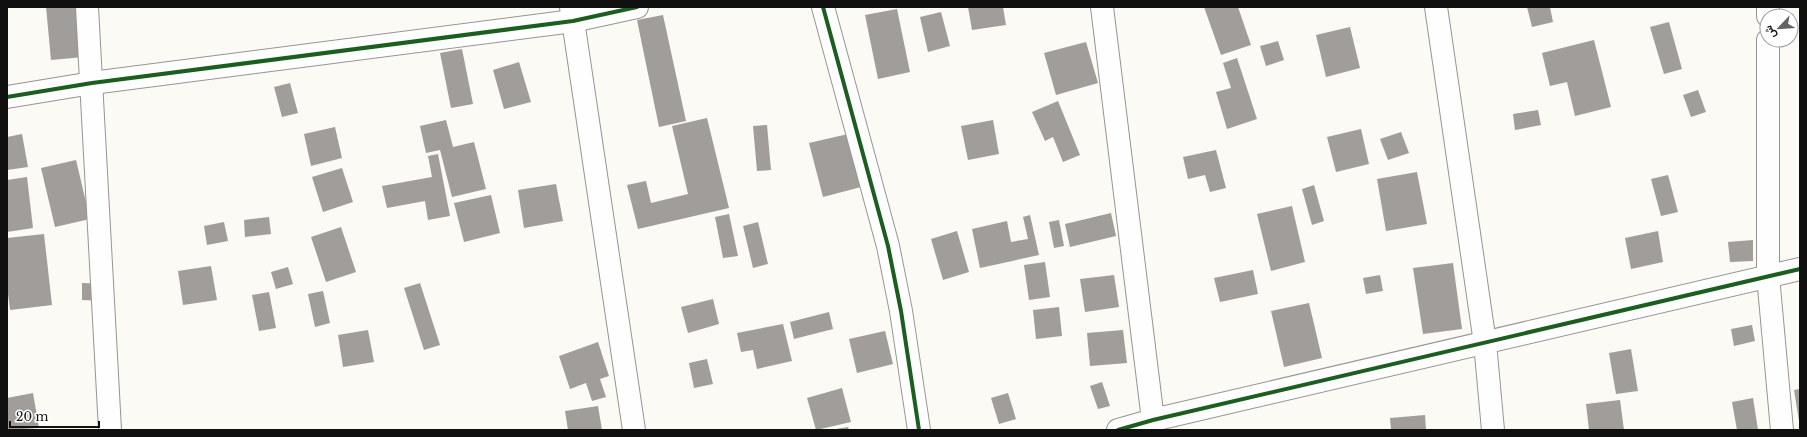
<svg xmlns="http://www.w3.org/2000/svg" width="1807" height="437" viewBox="0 0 1807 437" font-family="'Libre Baskerville',Vazirmatn,serif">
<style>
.building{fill:#a09d9a}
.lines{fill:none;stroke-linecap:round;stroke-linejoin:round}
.minor-casing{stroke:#969593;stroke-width:24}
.minor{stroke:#fffefe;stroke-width:22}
.cycleway-casing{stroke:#fff;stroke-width:6}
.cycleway{stroke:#1b5e20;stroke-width:4}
</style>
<rect width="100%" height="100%" fill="#fcfaf5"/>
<g class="building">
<path d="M46,7h33l5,50 -33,3z"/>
<path d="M968,7h35l3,18 -34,5z"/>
<path d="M1204,7h34l13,38 -30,10z"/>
<path d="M1527,7h23l3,15 -21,5z"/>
<path d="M897,9l13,63 -32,7 -13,-64z"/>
<path d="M941,12l9,34 -22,6 -8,-35z"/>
<path d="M663,15l23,106 -27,6 -22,-107z"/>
<path d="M1669,22l13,47 -18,5 -14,-47z"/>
<path d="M1350,27l10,41 -34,9 -10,-42z"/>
<path d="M1594,40l17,67 -36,9 -8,-34 -17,4 -8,-33z"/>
<path d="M1278,41l6,19 -18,6 -6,-20z"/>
<path d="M1086,42l12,41 -42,12 -12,-42z"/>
<path d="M462,49l11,55 -22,4 -11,-55z"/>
<path d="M1237,58l20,61 -30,10 -11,-37 15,-4 -8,-25z"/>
<path d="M519,62l12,40 -27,7 -11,-39z"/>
<path d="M290,83l8,30 -16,4 -8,-30z"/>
<path d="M1698,90l8,22 -15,5 -8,-22z"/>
<path d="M1058,101l22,54 -17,7 -10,-25 -8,4 -13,-29z"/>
<path d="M1538,110l3,15 -26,5 -2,-16z"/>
<path d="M707,118l22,90 -91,21 -11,-44 19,-4 5,22 37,-9 -16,-68z"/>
<path d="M446,120l7,27 21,-5 12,47 -34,8 -12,-47 -14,3 -6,-27z"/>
<path d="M993,120l6,34 -31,6 -7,-34z"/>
<path d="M767,125l4,45 -14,1 -4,-45z"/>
<path d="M335,127l7,31 -31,8 -7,-32z"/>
<path d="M1361,129l8,35 -33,8 -9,-35z"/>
<path d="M1401,132l8,21 -21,7 -8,-21z"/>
<path d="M22,134l6,33 -21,3v-33z"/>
<path d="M848,134l13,53 -38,10 -14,-54z"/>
<path d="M1216,150l10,38 -16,4 -5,-17 -17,4 -5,-22z"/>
<path d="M438,154l12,62 -22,4 -3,-19 -38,7 -5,-22 50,-9 -4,-21z"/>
<path d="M76,160l14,59 -35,8 -14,-59z"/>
<path d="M342,168l11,34 -30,10 -11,-35z"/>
<path d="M1417,172l10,52 -41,7 -9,-52z"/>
<path d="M1668,175l10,37 -17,4 -10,-37z"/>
<path d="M27,177l6,51 -26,4v-52z"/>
<path d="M556,184l7,37 -39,7 -6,-38z"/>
<path d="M1314,185l10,36 -12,4 -10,-36z"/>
<path d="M491,195l9,38 -36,9 -10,-39z"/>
<path d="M1292,206l13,56 -34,9 -14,-57z"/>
<path d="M1111,213l5,23 -46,11 -5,-23z"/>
<path d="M729,214l9,42 -15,2 -8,-41z"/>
<path d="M1030,215l9,40 -59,13 -8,-39 35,-8 4,21 17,-3 -5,-22z"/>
<path d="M269,217l2,17 -26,3 -1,-17z"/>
<path d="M1059,220l5,26 -10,2 -5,-26z"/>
<path d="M224,222l4,19 -21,4 -3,-19z"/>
<path d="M758,222l10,42 -15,4 -10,-42z"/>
<path d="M341,227l15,45 -30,10 -15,-45z"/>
<path d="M957,231l12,41 -26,8 -12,-41z"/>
<path d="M1658,231l5,31 -32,7 -6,-31z"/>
<path d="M44,234l8,71 -42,5 -3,-24v-48z"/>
<path d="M1753,240v21l-23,1 -2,-20z"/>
<path d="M1045,262l5,35 -21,3 -5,-35z"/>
<path d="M1453,263l9,66 -39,5 -10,-66z"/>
<path d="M211,266l6,34 -34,5 -5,-34z"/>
<path d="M288,267l5,17 -17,5 -5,-17z"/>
<path d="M1253,270l5,24 -38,8 -6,-24z"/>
<path d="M1114,275l5,32 -34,5 -5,-33z"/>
<path d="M1380,275l3,16 -17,3 -3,-16z"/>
<path d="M82,283l25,1 -1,17 -24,-1z"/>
<path d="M420,283l20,62 -16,5 -20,-62z"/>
<path d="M323,291l7,32 -15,4 -7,-33z"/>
<path d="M269,292l7,36 -17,3 -7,-36z"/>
<path d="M713,299l6,25 -31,9 -7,-26z"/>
<path d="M1309,303l13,55 -38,9 -13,-56z"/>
<path d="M1059,307l3,29 -26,3 -3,-29z"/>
<path d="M829,312l4,17 -39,10 -4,-17z"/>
<path d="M783,324l9,37 -35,8 -4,-19 -12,2 -4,-19z"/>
<path d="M1752,325l3,16 -21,5 -3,-17z"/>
<path d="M368,330l6,32 -31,5 -5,-32z"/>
<path d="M1123,330l4,33 -37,3 -3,-33z"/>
<path d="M885,331l8,33 -36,9 -8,-34z"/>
<path d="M598,342l11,34 -9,3 6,18 -14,4 -6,-18 -16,6 -11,-33z"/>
<path d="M1631,349l7,42 -22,3 -7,-41z"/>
<path d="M707,359l6,25 -19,4 -5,-25z"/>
<path d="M1102,382l8,24 -12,3 -8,-23z"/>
<path d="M842,388l9,34 -35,8 -9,-32z"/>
<path d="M1800,389v32h-1l-5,-31z"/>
<path d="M33,393l6,35 -32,2v-32z"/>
<path d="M1008,393l8,26 -17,5 -8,-26z"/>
<path d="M1753,398l5,32h-21l-5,-28z"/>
<path d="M1620,400l4,30h-35l-3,-26z"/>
<path d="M598,406l4,24h-34l-3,-19z"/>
<path d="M1425,415l1,15h-35l-1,-12z"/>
<path d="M848,427l1,3h-13v-1z"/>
</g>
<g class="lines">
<defs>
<g id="minor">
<path d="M87,7l23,423"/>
<path d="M571,7l63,423"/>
<path d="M823,7l65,239 13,65 18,119"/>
<path d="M1102,7l51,413"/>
<path d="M1436,7l49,336 8,87"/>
<path d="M1768,16v-9"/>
<path d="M1768,40v236l14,154"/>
<path d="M7,97l85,-14 481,-62 64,-14"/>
<path d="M1118,430l35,-10 647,-151"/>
</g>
</defs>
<use href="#minor" class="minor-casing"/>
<use href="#minor" class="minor"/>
<defs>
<g id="cycleway">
<path d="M823,7l65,239 13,65 18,119"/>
<path d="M7,97l85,-14 481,-62 64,-14"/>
<path d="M1118,430l35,-10 647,-151"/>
</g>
</defs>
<use href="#cycleway" class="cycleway-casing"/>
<use href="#cycleway" class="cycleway"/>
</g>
<rect width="1807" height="437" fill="none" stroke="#101010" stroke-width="16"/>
<g transform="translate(1779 28) rotate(245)"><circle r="19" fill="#ffffff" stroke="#9f9f9f"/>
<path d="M0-3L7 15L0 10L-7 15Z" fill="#636260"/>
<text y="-6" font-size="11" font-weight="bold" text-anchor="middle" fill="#101010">ش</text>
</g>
<path d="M10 421v6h89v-6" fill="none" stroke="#101010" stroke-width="2"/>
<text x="16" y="421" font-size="12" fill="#101010" stroke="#ffffff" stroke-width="3" paint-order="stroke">20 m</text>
</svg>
